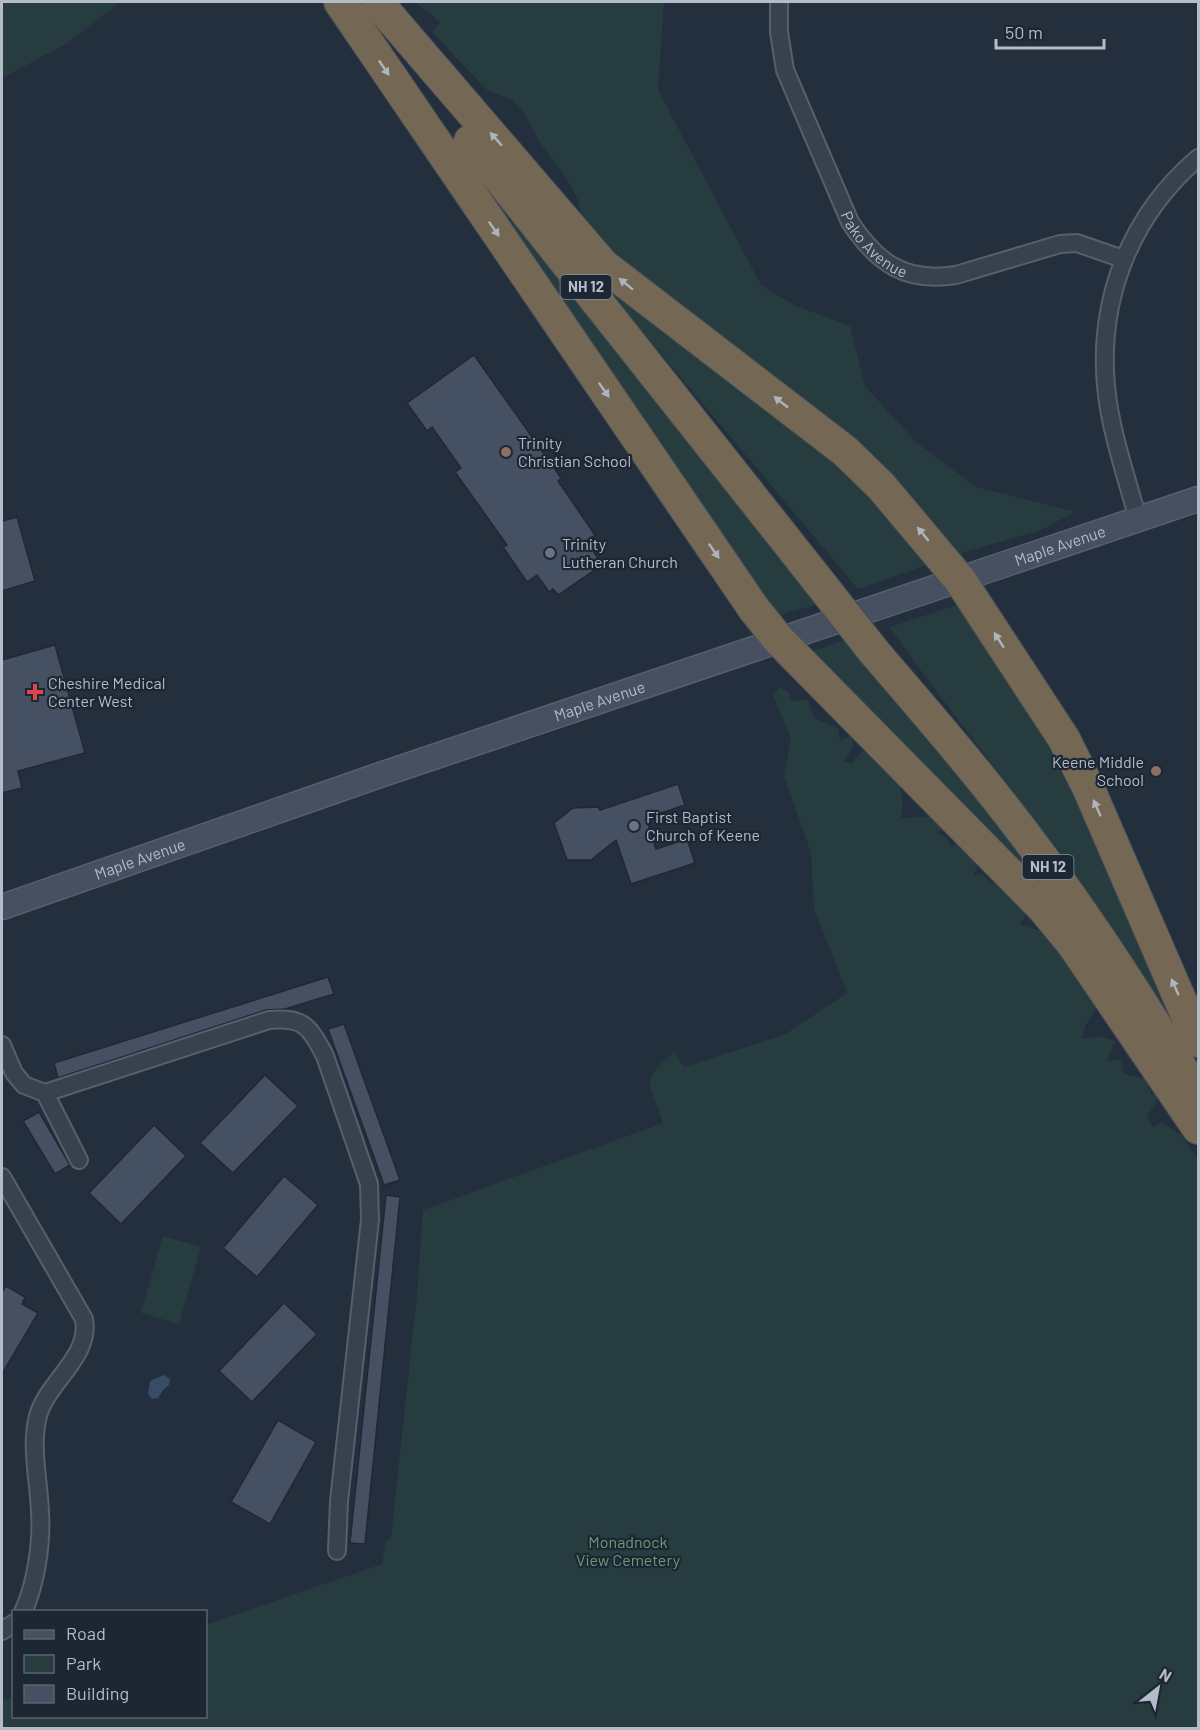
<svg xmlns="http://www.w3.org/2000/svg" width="1200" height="1730" viewBox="0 0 1200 1730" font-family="Barlow,sans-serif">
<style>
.green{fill:#263c3f}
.water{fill:#394c67}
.building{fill:#455162;stroke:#1f2835;stroke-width:1.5}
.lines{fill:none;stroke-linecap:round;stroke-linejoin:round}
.street-casing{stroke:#565f6c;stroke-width:20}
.secondary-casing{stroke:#565f6c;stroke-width:27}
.highway-casing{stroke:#434c59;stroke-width:34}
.street{stroke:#38414e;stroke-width:16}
.secondary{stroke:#465061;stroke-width:24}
.highway{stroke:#746855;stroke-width:32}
.highway-bridge-casing{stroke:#434c59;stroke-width:34;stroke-linecap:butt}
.highway-bridge{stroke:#746855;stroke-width:32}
.oneway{fill:#aeb4bd}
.education-dot{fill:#8d6e63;stroke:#1d2633;stroke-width:2}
.worship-dot{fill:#6b7280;stroke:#1d2633;stroke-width:2}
.health-dot{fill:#e0444e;stroke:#1d2633;stroke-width:2}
.labels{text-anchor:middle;stroke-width:4.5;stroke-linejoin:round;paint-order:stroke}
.shield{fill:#1d2633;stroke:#878f9c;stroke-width:1.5}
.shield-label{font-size:15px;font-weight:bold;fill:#b4bcc9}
.street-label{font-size:16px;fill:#b4bcc9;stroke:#1d2633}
.poi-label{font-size:16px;fill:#b4bcc9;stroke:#1d2633;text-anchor:start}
.park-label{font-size:16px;fill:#6b9a76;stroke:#1d2633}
</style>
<rect width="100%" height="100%" fill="#242f3e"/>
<g class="green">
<path d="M2,2h118l-52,41 -66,35z"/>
<path d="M415,2h249l-6,88 103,195 35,21 54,20 15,60 51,56 60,45 99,25 -34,18 -90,26 -333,-290 -36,-49 -3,-15 -13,-24 -27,-37 -13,-26 -14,-15 -25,-10 -55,-58 8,-10z"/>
<path d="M471,168l351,435 -53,15z"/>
<path d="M573,249l263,208 99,105 -77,27z"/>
<path d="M966,602l87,144 132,294c-37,-41 -61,-94 -93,-140 -65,-92 -136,-181 -203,-273z"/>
<path d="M851,638l124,152 110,157 -280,-293z"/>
<path d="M780,688l10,5 1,8 17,-1 6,18 24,10 2,13 12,-6 1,13 -9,13 8,2 12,-13c30,16 43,33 37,68l41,-2 5,9 -10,7 12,8 1,7 10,-4 17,9 1,13 -6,12 9,-3 48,37 -9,13 26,9 51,73 -12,20 -3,13 17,-3 16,5 -8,20 14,-2 2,13 7,4 16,2 5,16 11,-3 -15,26 6,10 9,-5 19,13 17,24v569h-1196v-27l11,-4 1,19h192v-91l176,-61 4,-24 5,-2 26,-244 6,-84 240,-87c-12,-40 -26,-39 11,-71l10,15 100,-32 63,-42 -33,-85 -3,-55 -27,-77 7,-38 -18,-43z"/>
<path d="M163,1236l38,11 -22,77 -38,-11z"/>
</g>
<path class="water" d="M164,1375l6,4 -1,6 -6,5 -5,8 -6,1 -4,-5 2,-13z"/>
<g class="building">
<path d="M474,355l87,123 -3,3 37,54 -9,6 12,17 -4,2 5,7 -41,28 -5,-6 -4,3 -12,-17 -10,7 -24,-35 4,-2 -52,-73 6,-4 -29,-41 -5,4 -20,-28z"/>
<path d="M17,517l18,64 -33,10v-70z"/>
<path d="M55,645l30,108 -67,18 4,17 -20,5v-133z"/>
<path d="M678,784l7,21 -39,13 10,31 31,-10 8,24 -64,21 -15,-44 -25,20h-24l-13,-37 19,-15 25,-1 2,3z"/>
<path d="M328,977l6,17 -49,15 -19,1 -208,68 -4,-15z"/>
<path d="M344,1024l56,156 -16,5 -56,-156z"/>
<path d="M265,1075l33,31 -65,67 -33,-30z"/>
<path d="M39,1112l31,53 -15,9 -32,-53z"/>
<path d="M154,1125l32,31 -65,68 -32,-31z"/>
<path d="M284,1176l34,29 -61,72 -34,-29z"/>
<path d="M386,1195l14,2 -35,347 -15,-1z"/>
<path d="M6,1286l19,11 -3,7 16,9 -36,61v-82z"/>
<path d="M284,1303l33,31 -65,68 -33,-31z"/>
<path d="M278,1420l38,22 -46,82 -39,-22z"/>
</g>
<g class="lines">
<defs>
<g id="street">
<path id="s1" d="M779,2v30l6,38 65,152c27,41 55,61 106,53l104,-31 17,-1 46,16"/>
<path d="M1138,519c-12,-43 -28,-89 -32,-133 -8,-88 25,-171 92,-228"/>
<path d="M2,1045l12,28 10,12 21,8 34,67"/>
<path d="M45,1093l224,-73c35,-3 40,6 56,36l44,128 1,36 -31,281 -2,50"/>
<path d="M2,1177l82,142c7,38 -37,63 -46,97 -8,31 1,65 2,96 2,31 -4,72 -17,100"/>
<path d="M2,1631l12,-8"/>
</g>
<g id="secondary">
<path id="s2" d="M2,907l378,-132 818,-276"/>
</g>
<g id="highway">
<path d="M340,2l414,607 25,31 264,268 29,35 126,185"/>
<path d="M377,2l226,263 242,186 36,35 79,94 104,159 24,48 110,254"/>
<path d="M470,141l342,432"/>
<path d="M875,653c38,44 76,88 112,133 73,91 144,196 203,297"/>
</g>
</defs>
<use href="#street" class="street-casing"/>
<use href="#secondary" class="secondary-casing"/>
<use href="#highway" class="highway-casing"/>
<use href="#street" class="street"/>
<use href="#secondary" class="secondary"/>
<use href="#highway" class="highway"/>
<defs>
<path id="highway-bridge" d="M812,573l63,80"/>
</defs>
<use href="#highway-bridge" class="highway-bridge-casing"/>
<use href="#highway-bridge" class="highway-bridge"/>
</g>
<defs><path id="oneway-solid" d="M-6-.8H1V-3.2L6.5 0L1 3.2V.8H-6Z" transform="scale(1.5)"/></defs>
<g class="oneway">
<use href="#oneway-solid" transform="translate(384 68) rotate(56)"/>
<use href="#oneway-solid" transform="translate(496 139) rotate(-131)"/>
<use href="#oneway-solid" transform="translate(494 229) rotate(55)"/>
<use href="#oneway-solid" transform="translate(626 284) rotate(-141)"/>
<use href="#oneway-solid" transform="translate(604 390) rotate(55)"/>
<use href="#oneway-solid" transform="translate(781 402) rotate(-142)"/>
<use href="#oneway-solid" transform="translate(923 534) rotate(-129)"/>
<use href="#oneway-solid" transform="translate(714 551) rotate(55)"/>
<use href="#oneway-solid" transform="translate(999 640) rotate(-123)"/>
<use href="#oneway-solid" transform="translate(1097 808) rotate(-114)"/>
<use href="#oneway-solid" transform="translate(1175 987) rotate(-114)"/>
</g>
<g class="education-dot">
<circle cx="506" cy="452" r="6"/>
<circle cx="1156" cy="771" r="6"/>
</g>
<g class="worship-dot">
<circle cx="550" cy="553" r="6"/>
<circle cx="634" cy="826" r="6"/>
</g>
<path class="health-dot" d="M32 683h6v6h6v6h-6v6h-6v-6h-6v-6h6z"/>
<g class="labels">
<g class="shield">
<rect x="560.5" y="275" width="51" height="24" rx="4.5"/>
<rect x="1022.5" y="855" width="51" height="24" rx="4.5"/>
</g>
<g class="shield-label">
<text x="586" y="292">NH 12</text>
<text x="1048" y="872">NH 12</text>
</g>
<g class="street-label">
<text dy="6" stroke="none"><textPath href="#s1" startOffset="267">Pako Avenue</textPath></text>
<text dy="6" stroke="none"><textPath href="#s2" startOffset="1118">Maple Avenue</textPath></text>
<text dy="6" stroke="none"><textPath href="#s2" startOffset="632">Maple Avenue</textPath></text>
<text dy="6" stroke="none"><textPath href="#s2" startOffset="146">Maple Avenue</textPath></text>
</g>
<g class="poi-label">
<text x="518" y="449">Trinity<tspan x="518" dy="18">Christian School</tspan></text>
<text x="562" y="550">Trinity<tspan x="562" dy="18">Lutheran Church</tspan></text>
<text x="48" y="689">Cheshire Medical<tspan x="48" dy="18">Center West</tspan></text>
<text x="1144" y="768" text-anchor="end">Keene Middle<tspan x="1144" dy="18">School</tspan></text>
<text x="646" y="823">First Baptist<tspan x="646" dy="18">Church of Keene</tspan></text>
</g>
<g class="park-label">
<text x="628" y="1548">Monadnock<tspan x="628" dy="18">View Cemetery</tspan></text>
</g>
</g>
<rect width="1200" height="1730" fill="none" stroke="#b4bcc9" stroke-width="6"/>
<rect x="12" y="1610" width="195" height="108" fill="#1d2633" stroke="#59626f" stroke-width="1.5"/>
<rect x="24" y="1630" width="30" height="9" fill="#465061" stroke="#59626f" stroke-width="1.5"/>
<text x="66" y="1640" font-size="18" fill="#b4bcc9">Road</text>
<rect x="24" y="1655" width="30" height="18" fill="#263c3f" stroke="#59626f" stroke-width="1.5"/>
<text x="66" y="1670" font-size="18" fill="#b4bcc9">Park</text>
<rect x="24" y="1685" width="30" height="18" fill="#455162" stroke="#59626f" stroke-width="1.5"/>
<text x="66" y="1700" font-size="18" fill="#b4bcc9">Building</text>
<g transform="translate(1158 1688) rotate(31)" stroke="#1d2633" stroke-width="4.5" paint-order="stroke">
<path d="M0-4.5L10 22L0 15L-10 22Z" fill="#b4bcc9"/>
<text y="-9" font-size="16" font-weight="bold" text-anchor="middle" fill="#b4bcc9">N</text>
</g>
<path d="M996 39v9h108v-9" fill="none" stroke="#b4bcc9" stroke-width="3"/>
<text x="1005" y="39" font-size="18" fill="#b4bcc9" stroke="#1d2633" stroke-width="4.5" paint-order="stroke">50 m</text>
</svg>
